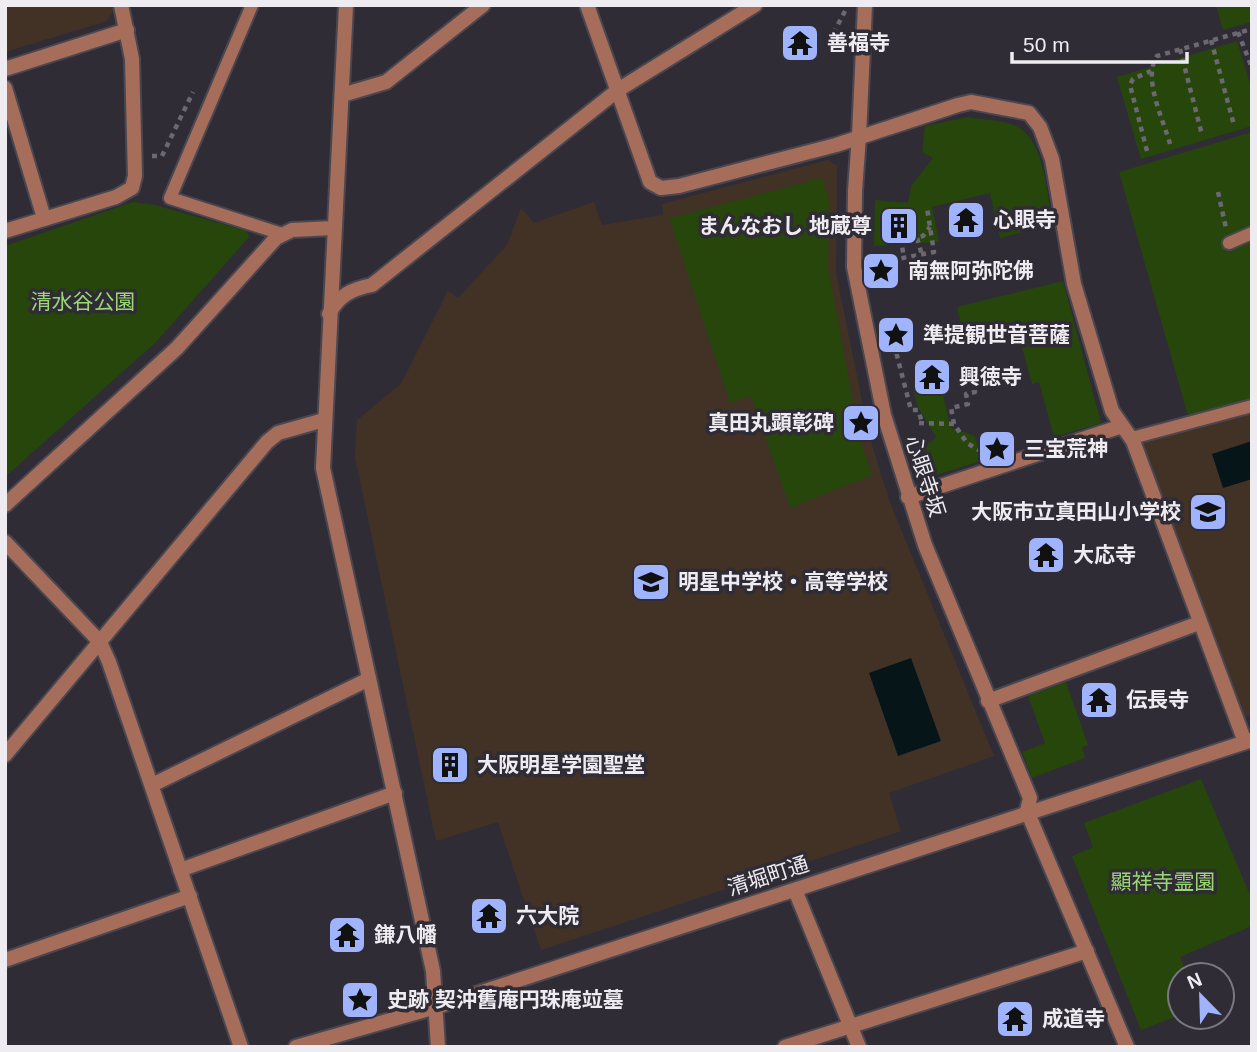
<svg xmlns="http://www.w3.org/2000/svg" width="1257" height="1052" viewBox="0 0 1257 1052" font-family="Arial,'Noto Sans JP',sans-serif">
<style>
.education{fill:#423226}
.green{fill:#26460b}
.water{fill:#061618}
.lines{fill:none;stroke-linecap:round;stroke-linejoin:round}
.service-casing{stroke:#4b4750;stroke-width:16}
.minor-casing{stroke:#4b4750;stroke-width:18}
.tertiary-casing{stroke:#4b4750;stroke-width:18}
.path{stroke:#6c6871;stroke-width:4.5;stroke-dasharray:5 5;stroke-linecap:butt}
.service{stroke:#a66e5a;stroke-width:12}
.minor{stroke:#a66e5a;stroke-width:14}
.tertiary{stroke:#a66e5a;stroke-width:14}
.labels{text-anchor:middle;stroke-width:7;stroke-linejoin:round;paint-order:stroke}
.poi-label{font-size:21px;font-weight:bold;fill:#eeebf1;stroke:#302c36;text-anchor:start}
.park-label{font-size:21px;fill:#9ad673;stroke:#302c36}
.street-label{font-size:21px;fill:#eeebf1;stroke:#302c36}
</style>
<rect width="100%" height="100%" fill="#302c36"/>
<g class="education">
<path d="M5,5h109l1,3 -8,13 -102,31z"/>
<path d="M828,160l9,6 -1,107 33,162 20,65 105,256 -105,37 12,38 -360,119 -43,-128 -62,19 -81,-384 2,-37 44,-36 47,-93 10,7 49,-53 14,-37 13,15 60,-21 8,23 61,-10 -1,-11z"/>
<path d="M1252,398v317l-7,2 -56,-137 -48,-136 5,-16z"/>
</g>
<g class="green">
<path d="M1216,5h36v17l-29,8z"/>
<path d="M1237,41l15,49v36l-111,33 -24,-82z"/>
<path d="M968,117c14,3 40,3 52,11 25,17 28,70 32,96l-52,14 -10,-45 -58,14 7,35 -65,4 1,-46 33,3 3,-17 22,-28 -11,-6 3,-26z"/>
<path d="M1252,132v266l-64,18 -69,-244z"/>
<path d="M822,178l7,23 -1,67 32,172 12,35 -82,33 -39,-112 -21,7 -61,-185z"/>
<path d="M133,202l22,3 92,26 2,6 -93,105 -151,135v-231z"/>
<path d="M1063,281l38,142 -47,14 -15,-55 -7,2 -15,-55 -52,12 -8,-34z"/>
<path d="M940,383l11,45 24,8 3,11 30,-8 2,13 -87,27 -7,-3 -8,-26 23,-8 5,-5 -18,-30 -5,-17z"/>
<path d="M1066,682l22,63 -6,2 3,11 -53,20 -10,-26 23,-9 -17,-47z"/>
<path d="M1201,779l51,121v26l-72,31 7,18h-7v40l-39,15 -69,-174 21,-9 -9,-24z"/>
</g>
<g class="water">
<path d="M1252,441v38l-29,9 -11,-34z"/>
<path d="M911,658l30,83 -43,15 -29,-83z"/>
</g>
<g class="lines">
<defs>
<g id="service">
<path d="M252,5l-82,193 112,36"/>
<path d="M1229,243l23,-10"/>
<path d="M1132,438l120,-32"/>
</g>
<g id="minor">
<path d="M587,5l63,177 11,6 18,-2 157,-41 122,-40 13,-3 58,11 11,14 12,32 22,125 38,127 21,30 112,301"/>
<path d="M5,69l122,-39"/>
<path d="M5,88l39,130"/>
<path d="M342,95l44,-13 97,-77"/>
<path d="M859,136l6,-131"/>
<path d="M5,231l111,-34 16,-9 3,-12 -3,-117 -11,-54"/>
<path d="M329,314c10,-19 23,-25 43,-29l246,-195 137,-85"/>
<path d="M908,497l214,-71"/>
<path d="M988,701l211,-78"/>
<path d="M5,755l262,-313 11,-9 46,-13"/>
<path d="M152,785l217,-106"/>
<path d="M1027,811l100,236"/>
<path d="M180,870l215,-77"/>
<path d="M795,890l64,157"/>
</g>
<g id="tertiary">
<path d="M346,5l-23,463 110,503 5,76"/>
<path d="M859,136l-4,55 -1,76 30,148 41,130 105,253 -3,13"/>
<path d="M5,505l172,-157 99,-110 16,-8 41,-2"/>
<path d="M5,542l95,100 9,20 132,385"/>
<path d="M5,960l185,-64"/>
<path d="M296,1047l140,-40 816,-267"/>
<path d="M785,1047l302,-96"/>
</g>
</defs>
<use href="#service" class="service-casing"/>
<use href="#minor" class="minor-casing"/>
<use href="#tertiary" class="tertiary-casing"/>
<g class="path">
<path d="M845,11l-13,25 16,2"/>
<path d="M1238,32l14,36"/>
<path d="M1211,40l23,85"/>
<path d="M1180,49l22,86"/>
<path d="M1170,144c-6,-23 -28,-66 -13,-88l95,-27"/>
<path d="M1147,151l-17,-66 3,-6 18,-8"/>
<path d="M152,156h10l31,-64"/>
<path d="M1218,192l8,36"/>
<path d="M917,238l5,17"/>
<path d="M901,240l22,-4 7,-9"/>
<path d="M889,242l12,-2 3,18"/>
<path d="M872,264l62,-12 -7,-44"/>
<path d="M894,344l17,66h7l4,12"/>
<path d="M919,423l35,1 13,19 15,9"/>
<path d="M954,424l-3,-16 17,-4 -2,-10 9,-2 -3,-14"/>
</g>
<use href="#service" class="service"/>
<use href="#minor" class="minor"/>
<use href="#tertiary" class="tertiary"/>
</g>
<defs>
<symbol id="temple-square" viewBox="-11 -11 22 22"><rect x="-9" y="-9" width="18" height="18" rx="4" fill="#a0b3fd" stroke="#302c36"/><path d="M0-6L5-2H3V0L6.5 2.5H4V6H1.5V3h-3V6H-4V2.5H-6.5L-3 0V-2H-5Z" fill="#111"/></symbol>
<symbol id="building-square" viewBox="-11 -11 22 22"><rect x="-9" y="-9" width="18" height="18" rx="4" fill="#a0b3fd" stroke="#302c36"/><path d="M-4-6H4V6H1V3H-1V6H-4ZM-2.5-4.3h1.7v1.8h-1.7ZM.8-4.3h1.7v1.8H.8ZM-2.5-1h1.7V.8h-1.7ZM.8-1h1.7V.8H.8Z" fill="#111"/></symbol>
<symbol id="sight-square" viewBox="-11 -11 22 22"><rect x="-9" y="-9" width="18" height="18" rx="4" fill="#a0b3fd" stroke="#302c36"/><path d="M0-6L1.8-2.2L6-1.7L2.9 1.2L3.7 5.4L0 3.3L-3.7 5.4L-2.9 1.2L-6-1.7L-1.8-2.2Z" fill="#111"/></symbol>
<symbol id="school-square" viewBox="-11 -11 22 22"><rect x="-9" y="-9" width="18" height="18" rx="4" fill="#a0b3fd" stroke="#302c36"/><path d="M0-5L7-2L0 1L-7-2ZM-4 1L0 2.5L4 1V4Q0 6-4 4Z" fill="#111"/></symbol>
</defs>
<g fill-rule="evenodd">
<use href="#temple-square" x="778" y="21" width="44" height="44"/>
<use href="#temple-square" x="944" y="198" width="44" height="44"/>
<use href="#building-square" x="877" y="204" width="44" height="44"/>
<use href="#sight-square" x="859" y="249" width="44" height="44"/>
<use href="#sight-square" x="874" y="313" width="44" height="44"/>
<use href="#temple-square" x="910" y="355" width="44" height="44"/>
<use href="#sight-square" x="839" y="401" width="44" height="44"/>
<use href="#sight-square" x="975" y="427" width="44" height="44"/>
<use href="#school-square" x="1186" y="490" width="44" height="44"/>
<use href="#temple-square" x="1024" y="533" width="44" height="44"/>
<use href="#school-square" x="629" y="560" width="44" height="44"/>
<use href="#temple-square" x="1077" y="678" width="44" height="44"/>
<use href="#building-square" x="428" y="743" width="44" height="44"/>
<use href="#temple-square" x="467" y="894" width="44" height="44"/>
<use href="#temple-square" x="325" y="913" width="44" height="44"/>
<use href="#sight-square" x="338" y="978" width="44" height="44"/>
<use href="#temple-square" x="993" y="997" width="44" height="44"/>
</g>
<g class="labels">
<g class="poi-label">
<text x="827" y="50">善福寺</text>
<text x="993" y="227">心眼寺</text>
<text x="872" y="233" text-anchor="end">まんなおし 地蔵尊</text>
<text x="908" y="278">南無阿弥陀佛</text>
<text x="923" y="342">準提観世音菩薩</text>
<text x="959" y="384">興徳寺</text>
<text x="834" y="430" text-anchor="end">真田丸顕彰碑</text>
<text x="1024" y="456">三宝荒神</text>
<text x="1181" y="519" text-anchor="end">大阪市立真田山小学校</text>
<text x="1073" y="562">大応寺</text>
<text x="678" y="589">明星中学校・高等学校</text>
<text x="1126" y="707">伝長寺</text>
<text x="477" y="772">大阪明星学園聖堂</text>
<text x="516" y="923">六大院</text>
<text x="374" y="942">鎌八幡</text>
<text x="387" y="1007">史跡 契沖舊庵円珠庵竝墓</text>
<text x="1042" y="1026">成道寺</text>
</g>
<g class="park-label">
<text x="83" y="309">清水谷公園</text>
<text x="1163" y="889">顯祥寺霊園</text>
</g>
<g class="street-label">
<text transform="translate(925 476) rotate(72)" y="7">心眼寺坂</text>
<text transform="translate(768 876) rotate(-18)" y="7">清堀町通</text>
</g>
</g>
<rect width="1257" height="1052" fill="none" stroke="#eeebf1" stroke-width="14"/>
<g transform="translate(1201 996) rotate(337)"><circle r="33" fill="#302c36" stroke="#7c7881" stroke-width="2"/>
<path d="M0-5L12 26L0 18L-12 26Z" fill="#a0b3fd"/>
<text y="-10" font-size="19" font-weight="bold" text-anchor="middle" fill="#eeebf1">N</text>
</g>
<path d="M1012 52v10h175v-10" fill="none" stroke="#eeebf1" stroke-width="3.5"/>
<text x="1023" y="52" font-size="21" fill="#eeebf1" stroke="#302c36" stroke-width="5" paint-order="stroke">50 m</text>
</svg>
